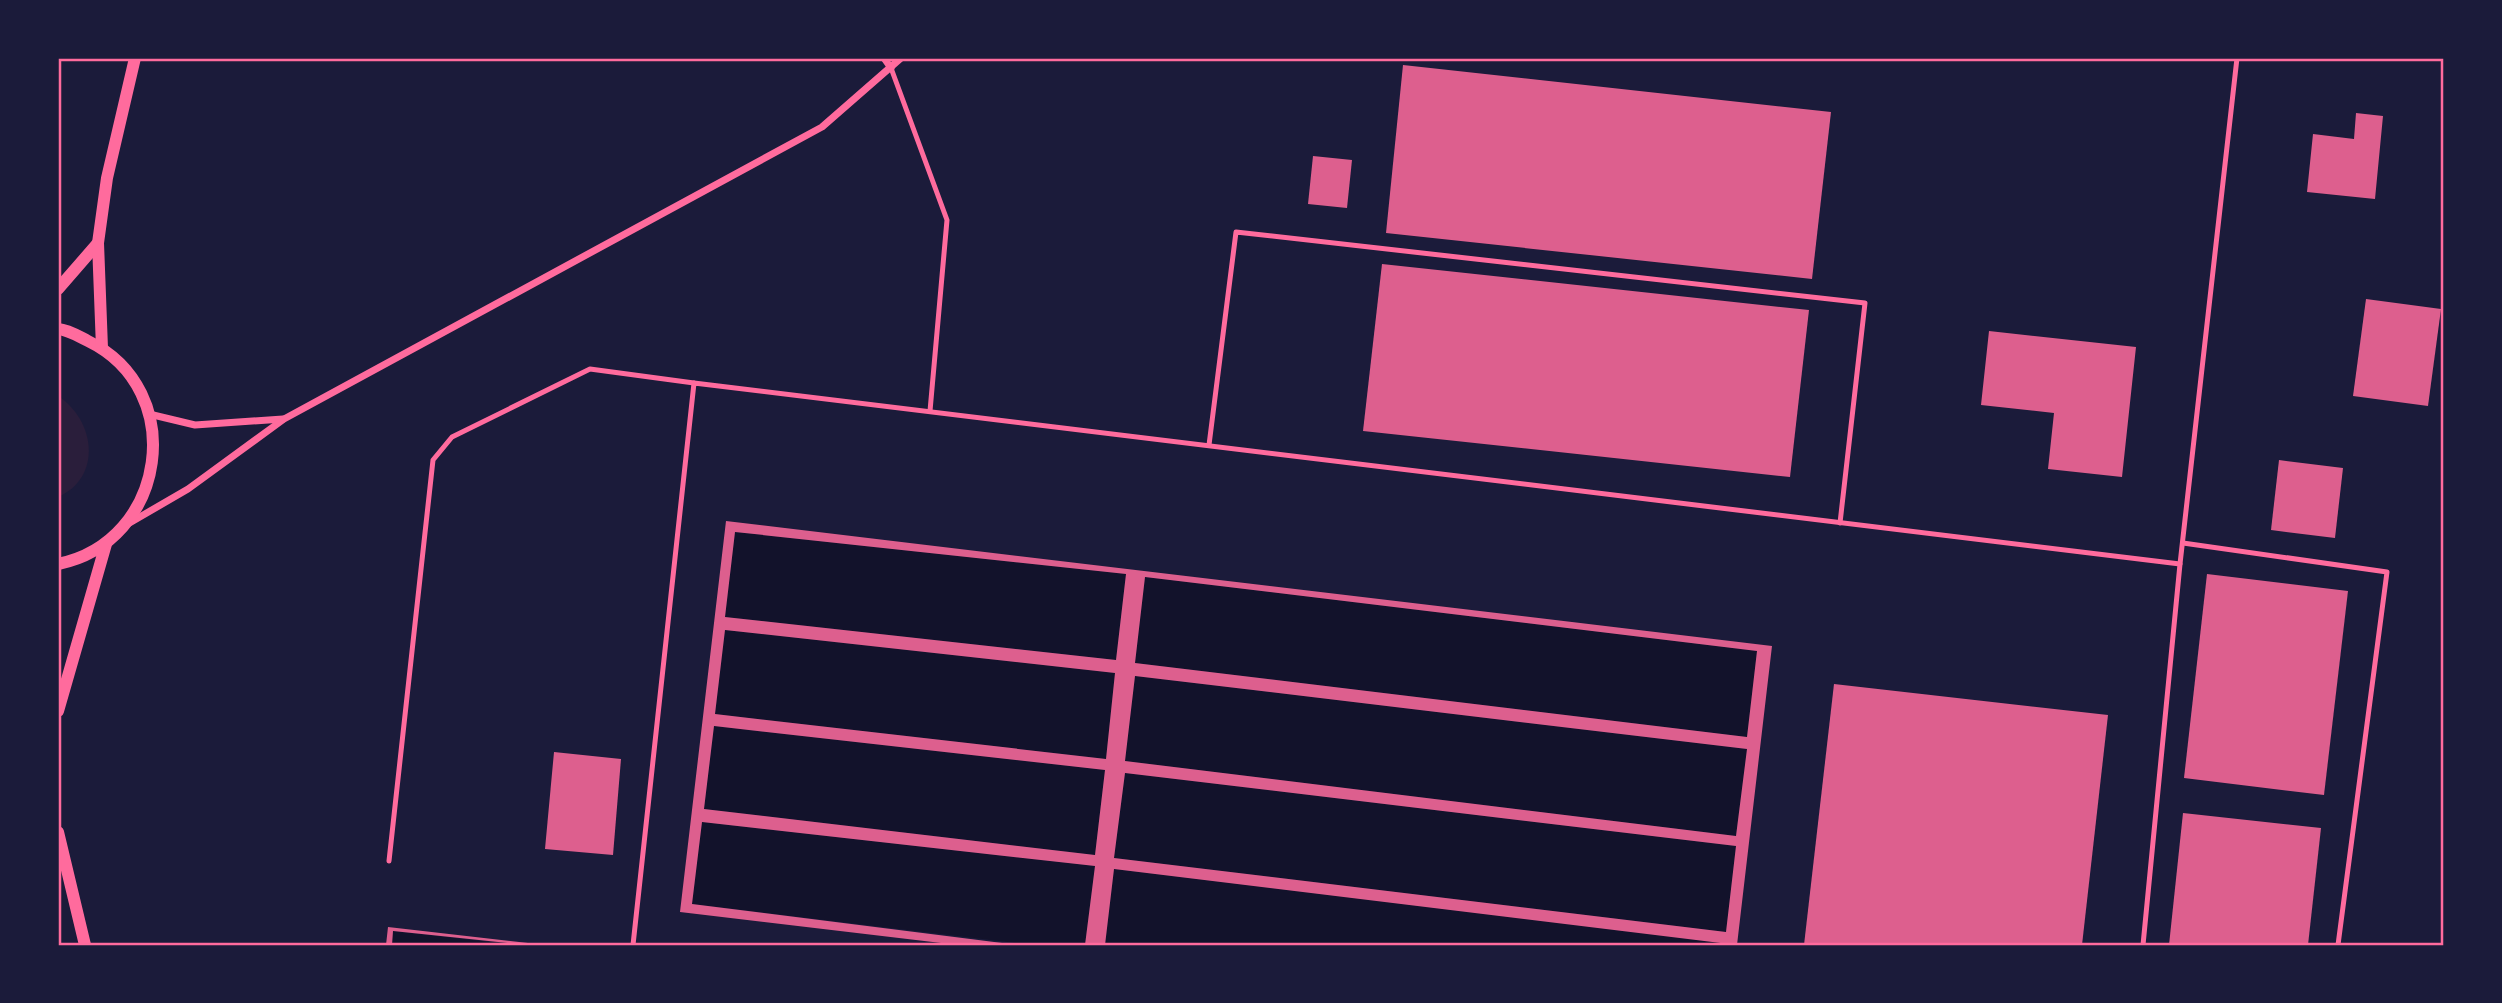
<svg xmlns="http://www.w3.org/2000/svg" width="2502" height="1003" viewBox="0 0 2502 1003" font-family="Arial,sans-serif">
<style>
.green{fill:#2a1e3b}
.water{fill:#12122b}
.building{fill:#dd5f8e;fill-rule:evenodd}
.lines{fill:none;stroke-linecap:round;stroke-linejoin:round}
.service{stroke:#ff6b9d;stroke-width:5}
.minor{stroke:#ff6b9d;stroke-width:7}
.tertiary{stroke:#ff6b9d;stroke-width:12}
.neatline{fill:none;stroke:#ff6b9d;stroke-width:2.5}
</style>
<rect width="100%" height="100%" fill="#1b1b3a"/>
<path class="green" d="M58,396c37,24 45,81 0,101z"/>
<g class="water">
<path d="M735,532l391,42 -10,86 -391,-43z"/>
<path d="M1145,577l612,74 -10,86 -612,-74z"/>
<path d="M725,630l390,43 -9,86 -391,-45z"/>
<path d="M1135,676l612,73 -11,87 -611,-75z"/>
<path d="M714,726l391,44 -10,85 -391,-46z"/>
<path d="M1125,773l611,73 -10,86 -612,-74z"/>
<path d="M702,822l393,44 -10,79h-52l-341,-41z"/>
<path d="M1114,869l612,74v2h-621z"/>
<path d="M393,931l124,14h-125z"/>
</g>
<g class="building">
<path d="M1403,65l428,47 -19,167 -426,-46z"/>
<path d="M2356,113l27,3 -8,83 -68,-7 6,-58 41,5z"/>
<path d="M1313,156l39,4 -5,48 -39,-4z"/>
<path d="M1382,264l427,46 -19,167 -427,-46z"/>
<path d="M2366,299l75,10 -13,97 -75,-10z"/>
<path d="M1989,331l147,16 -14,130 -74,-8 6,-56 -73,-8z"/>
<path d="M2279,460l64,8 -8,70 -64,-8z"/>
<path d="M726,521l1046,125 -35,299 -623,-76 -9,76h-20l10,-79 -393,-44 -10,82 326,41h-60l-278,-33zM735,532l391,42 -10,86 -391,-43zM1145,577l612,74 -10,86 -612,-74zM725,630l390,43 -9,86 -391,-45zM1135,676l612,73 -11,87 -611,-75zM714,726l391,44 -10,85 -391,-46zM1125,773l611,73 -10,86 -612,-74z"/>
<path d="M2207,574l141,17 -24,204 -140,-17z"/>
<path d="M1834,684l274,31 -26,230h-278z"/>
<path d="M554,752l67,7 -8,96 -68,-6z"/>
<path d="M2183,813l138,15 -13,117h-139z"/>
<path d="M388,927l140,16v2l-135,-14 -1,14h-6z"/>
</g>
<g class="lines">
<g class="service">
<path d="M891,68l56,152 -17,191"/>
<path d="M1209,445l27,-213 629,71 -25,220"/>
<path d="M2183,543l204,29 -49,373"/>
<path d="M389,861l44,-401 19,-23 138,-68 104,14"/>
<path d="M633,945l61,-562 1486,181"/>
<path d="M2143,945l37,-381 57,-506"/>
</g>
<g class="minor">
<path d="M884,58l7,10"/>
<path d="M149,414l46,11 88,-6"/>
<path d="M126,525l62,-36 96,-70 538,-292 79,-69"/>
</g>
<g class="tertiary">
<path d="M58,289l40,-46"/>
<path d="M58,329c11,1 20,7 30,12 101,49 79,201 -30,223"/>
<path d="M102,348l-4,-105 9,-65 28,-120"/>
<path d="M58,711l48,-167"/>
<path d="M58,832l27,113"/>
</g>
</g>
<rect width="2502" height="1003" fill="none" stroke="#1b1b3a" stroke-width="119"/>
<rect x="60" y="60" width="2382" height="884" class="neatline"/>
</svg>
